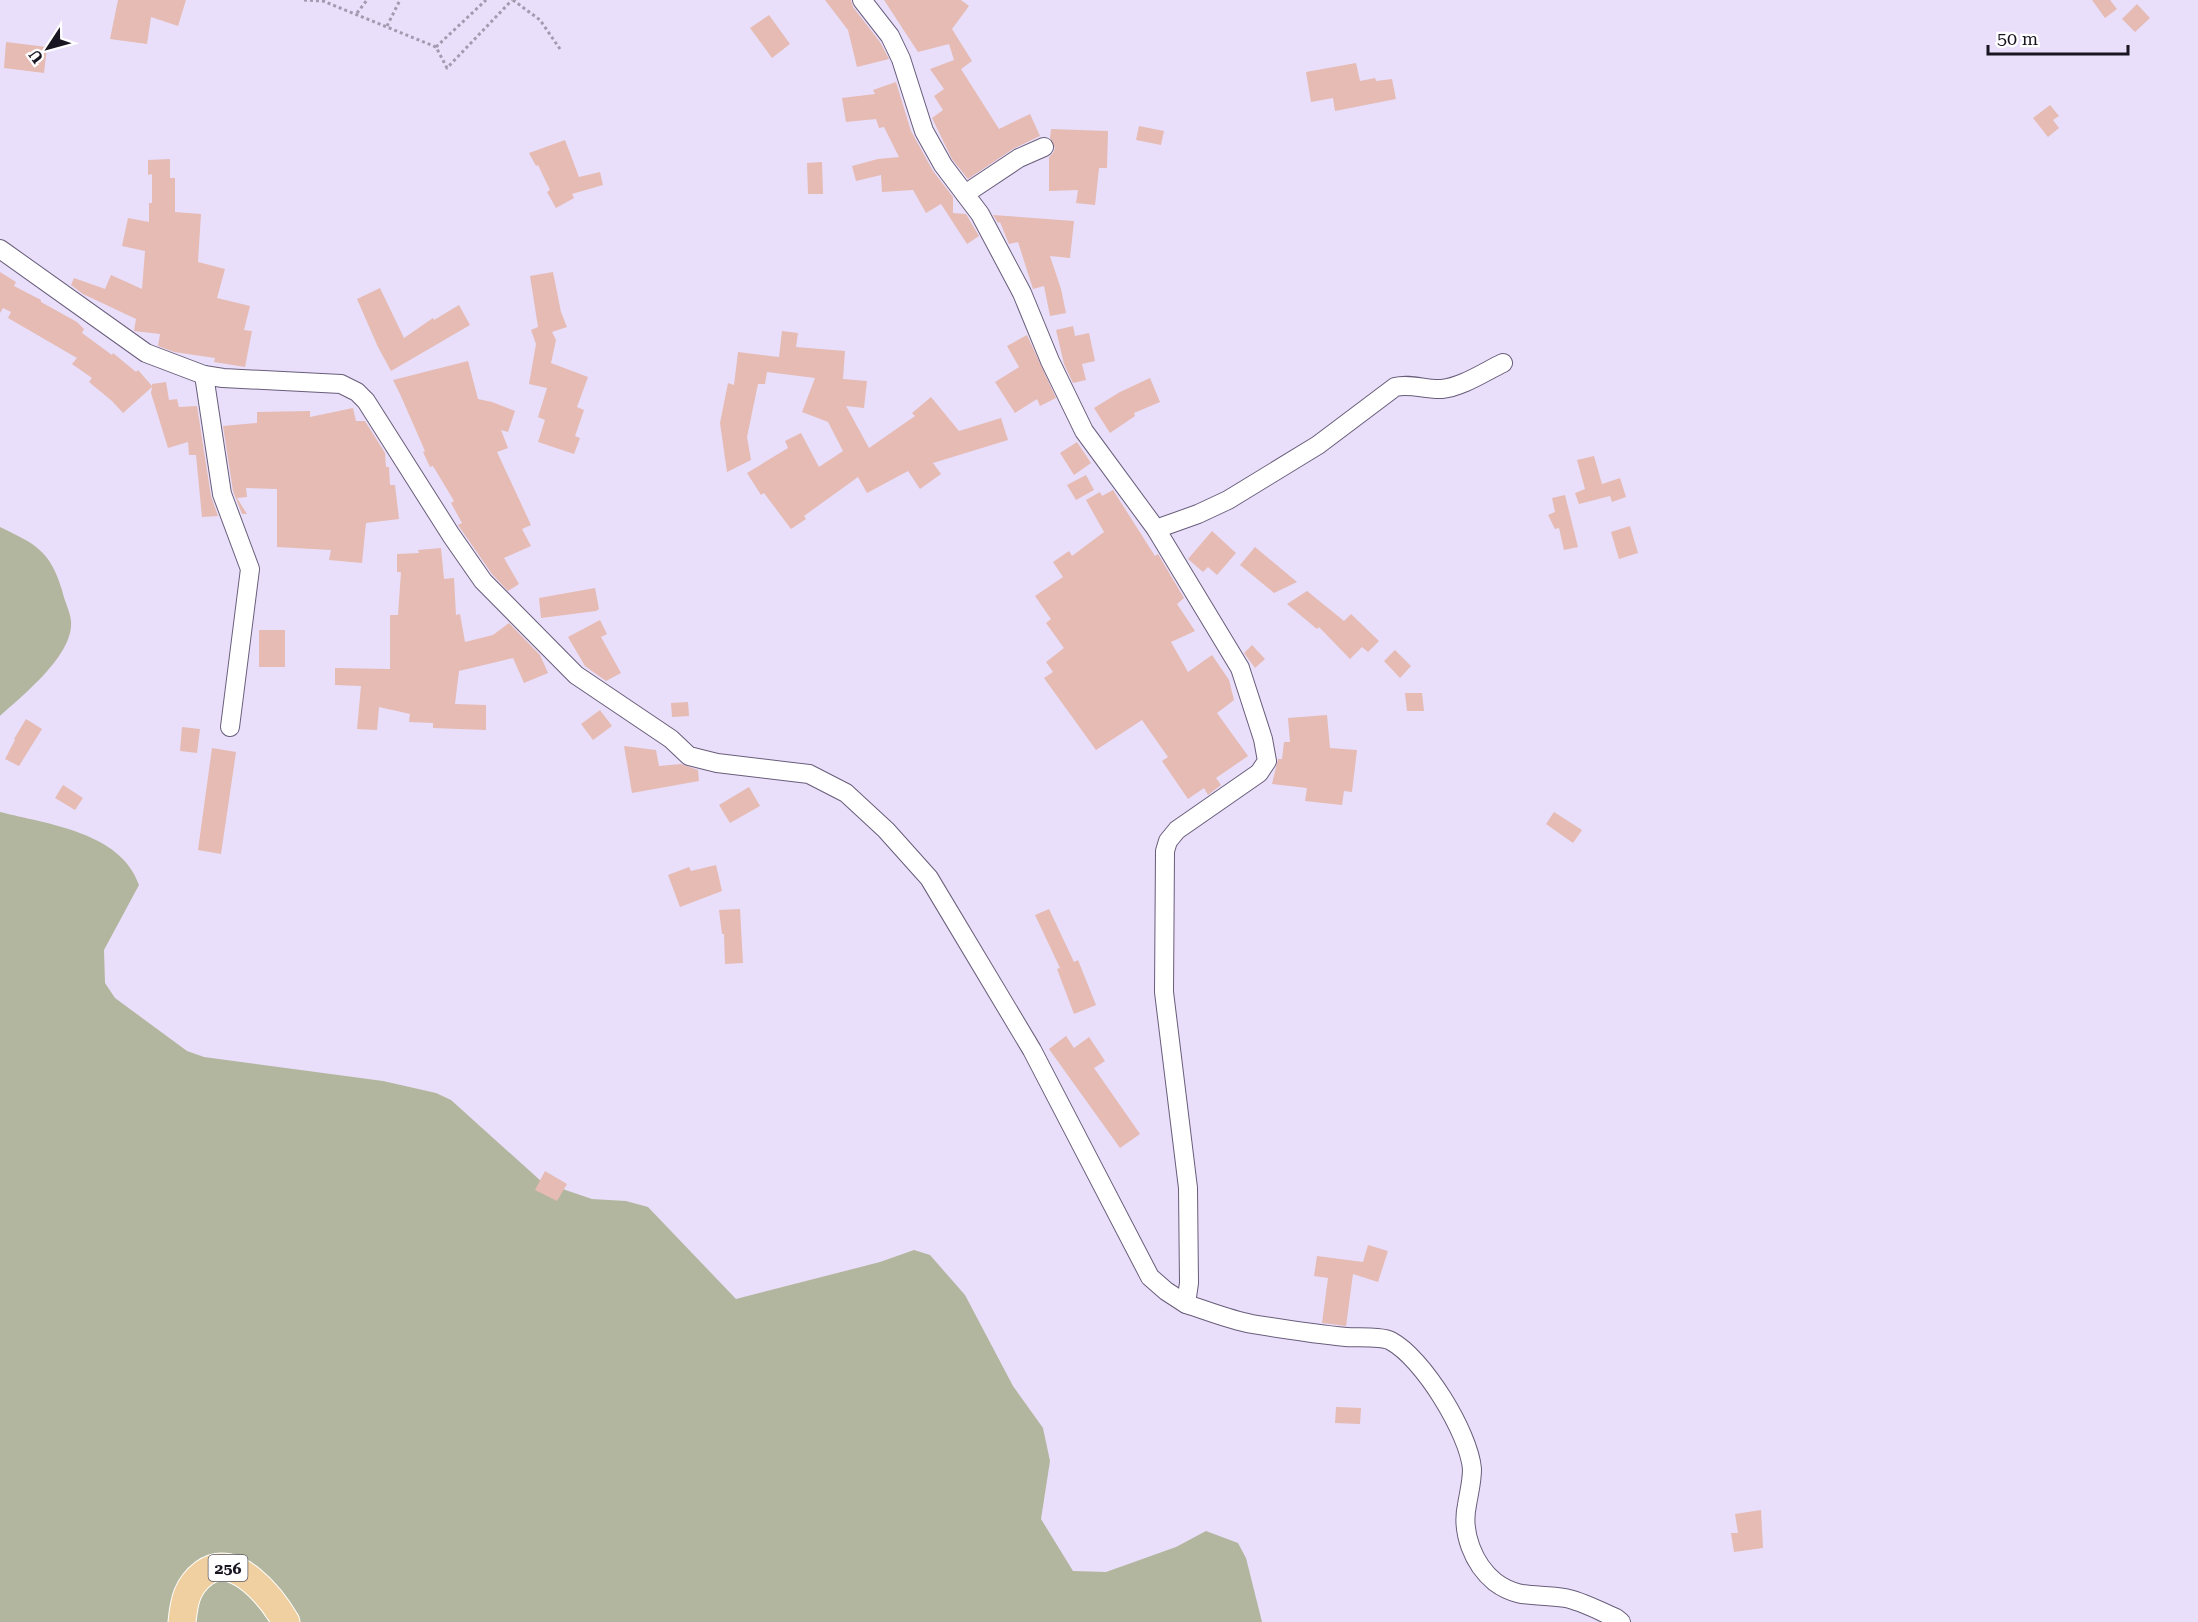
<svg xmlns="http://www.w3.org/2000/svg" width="2198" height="1622" viewBox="0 0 2198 1622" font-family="'Roboto Serif',serif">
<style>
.green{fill:#b3b69e}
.building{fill:#e5bbb3}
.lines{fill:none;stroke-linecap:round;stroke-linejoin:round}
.street-casing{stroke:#685d7a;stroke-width:20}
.primary-casing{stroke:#fff;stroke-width:29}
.path{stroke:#a29bb0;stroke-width:3;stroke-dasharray:3 3;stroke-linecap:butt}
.street{stroke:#fff;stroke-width:18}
.primary{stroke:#f0d0a1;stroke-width:27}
.labels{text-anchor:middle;stroke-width:6;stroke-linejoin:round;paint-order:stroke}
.shield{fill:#fff;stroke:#5e5b64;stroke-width:1.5}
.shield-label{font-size:16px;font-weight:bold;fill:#191521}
</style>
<rect width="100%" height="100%" fill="#e9dffa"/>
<g class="green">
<path d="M0,527c35,17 50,23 62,63 2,10 8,21 9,31 3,34 -49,75 -71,95z"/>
<path d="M0,812c47,12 121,20 139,73l-35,65 1,33 10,15 72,53 17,6 179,24 53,12 15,7 91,82 50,17 34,2 22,6 88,92 144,-37 34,-12 16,5 35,40 48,91 30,42 7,33 -9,58 32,52 33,1 70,-25 30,-16 32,12 8,15 16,64h-1262z"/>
</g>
<g class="building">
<path d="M118,0h68l-8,26 -27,-9 -4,27 -37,-5z"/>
<path d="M825,0h26l2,7 27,35 9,17 -32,8 -9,-37z"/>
<path d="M884,0h77l8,6 -17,23 20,32 -11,8 38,60 31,-15 10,22 -27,13 -45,30 -16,-20 -20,-41 11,-8 -9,-14 10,-7 -14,-20 24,-9 -5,-16 -31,8z"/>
<path d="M2092,0h18l7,9 -12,9z"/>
<path d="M2137,4l13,14 -15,14 -13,-13z"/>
<path d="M769,15l21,29 -18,14 -22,-30z"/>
<path d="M6,42l41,5 -3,26 -40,-5z"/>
<path d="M1356,63l4,18 15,-3 1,3 16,-2 4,20 -61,12 -2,-13 -22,4 -5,-30z"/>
<path d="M896,82l15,49 22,40 20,26v16l13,1 13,22 -12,8 -26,-40 -15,9 -13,-23 -31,2 -1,-17 -25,6 -4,-15 26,-7 21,-2 -15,-30 -5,1 -3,-9 -30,3 -4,-24 33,-4 -2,-4z"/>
<path d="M2050,105l9,11 -6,4 6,8 -11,9 -15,-19z"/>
<path d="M1139,126l25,5 -3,14 -25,-5z"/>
<path d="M1051,129l57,2 -1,37h-8l-4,37 -19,-2 2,-13 -29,1v-34l4,-4 2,-5 -5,-10z"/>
<path d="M565,140l14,37 21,-5 3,13 -31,9 2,4 -18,10 -9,-16 3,-2 -12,-25 -2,1 -7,-13z"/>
<path d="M170,159v19h5v34l26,2 -3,48 27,7 -8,29 33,8 -6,24 8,1 -7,36 -31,-5 1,-4 -41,-6 -16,-6 2,-12 -26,-3 2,-12 -53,-25 -12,-9 3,-7 31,11 6,-14 31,14 3,-38 -23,-5 6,-28 21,4v-19h3v-29l-4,1v-15z"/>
<path d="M822,162l1,32h-15l-1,-31z"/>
<path d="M993,215l81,6 -4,37 -20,-2 11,33 5,24 -16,3 -6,-30 -11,3 -15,-47 -9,2 -9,-22 -2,1z"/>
<path d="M0,272l16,10 -2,4 27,14v2l36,20 7,7 -2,4 30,22 1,-2 23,19 2,-2 14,16v-2l14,-2 3,18 8,-1 2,8 18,-1 14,90 7,20 -16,1 -6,-62h-7l-1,-13 -20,6 -17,-55 1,-6 -29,26 -11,-12 -23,-19 3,-4 -20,-14 5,-6 -69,-40 3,-6 -8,-4 -3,5z"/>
<path d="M553,272l8,40 6,15 -15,5 4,8 -5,23 37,14 -11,30 7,3 -9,26 5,2 -6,16 -36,-12 7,-22 -7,-3 9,-29 -18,-4 7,-40 -5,-14 7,-3 -8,-51z"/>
<path d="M380,288l24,50 29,-20 1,2 25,-15 11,20 -79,46 -13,-24 -21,-48z"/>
<path d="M1073,326l2,10 14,-3 6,28 -13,3 4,16 -13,3 -9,-19 -8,-34z"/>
<path d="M782,331l16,2 -2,14 49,4 -2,28 24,2 -3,27 -18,-2 23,42 46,-32 -3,-3 19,-16 28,34 42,-13 7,22 -75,23 8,11 -21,15 -12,-18 -41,22 -9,-16 -54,39 2,3 -15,10 -27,-36 -3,2 -14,-22 41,-25 -3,-7 16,-8 18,34 24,-16 -15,-29 -26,-10 13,-34 -48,-6 -2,12h-7l-11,53 4,23 -24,12 -7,-49 8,-40 6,2 4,-33 41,5z"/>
<path d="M1027,335l29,63 -16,8 -3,-7 -22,14 -20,-31 24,-15 -12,-21z"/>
<path d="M468,361l10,38 14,3 23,9 -7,21 -7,-2 7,18 -11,4 34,73 -9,4 9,17 -27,12 15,26 -11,7 -16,-17 -34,-49 4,-2 -11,-20 3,-2 -21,-35 -3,1 -7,-15 2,-1 -25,-57 -7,-14z"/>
<path d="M1150,378l10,24 -26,11 1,3 -25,17 -16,-25 26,-16z"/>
<path d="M353,408l3,13h9l20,32 1,14h3l1,18h5l4,34 -33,4 -4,40 -33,-3 2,-10 -54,-3v-58l-31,-1 1,9 -10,1 10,16h-5l-9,-23 -10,-65 34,-3v-11l53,-1v6z"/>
<path d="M1077,442l14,21 -17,12 -14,-22z"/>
<path d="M1594,456l8,28 18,-6 6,19 -14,5 -2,-6 -31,8 -4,-11 10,-4 -8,-29z"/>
<path d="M1086,475l8,15 -18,10 -9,-15z"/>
<path d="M1113,490l42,66 3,-2 26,44 -7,6 18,27 -24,11 17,30 24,-17 17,25 5,20 -17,13 31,43 -32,22 5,7 -13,10 -4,-7 -16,11 -26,-38 6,-4 -26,-37 -46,30 -52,-72 9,-6 -7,-10 18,-14 -18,-25 5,-4 -16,-23 28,-19 -10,-15 16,-11 3,5 32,-24 -18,-32 14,-8 2,4z"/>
<path d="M1565,495l13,52 -14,3 -5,-22 -4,1 -7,-14 7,-3 -3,-14z"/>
<path d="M1630,526l8,27 -19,6 -8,-27z"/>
<path d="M1212,531l24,22 -19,22 -9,-8 -5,5 -15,-13z"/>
<path d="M1255,547l42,35 -23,11 -34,-28z"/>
<path d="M441,548l3,31 10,-1 2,37 4,-1 5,28 28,-7 16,-12 31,32 8,18 -24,10 -11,-25 -54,13 -4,33 31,1v25l-53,-2v-5l-24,-1 1,-8 -31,-7 -2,23 -20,-1 4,-43 -26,-1v-17l55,1v-54h8l3,-43h-4v-18l22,-1 -1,-3z"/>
<path d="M595,588l4,21 -3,2 -55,7 -2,-20z"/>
<path d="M1307,591l37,30 7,-7 28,27 -11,11 -6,-5 -12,12 -31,-32 -2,2 -30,-25z"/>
<path d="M600,620l7,14 -6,3 20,36 -15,8 -21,-15 -17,-29z"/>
<rect x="259" y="630" width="26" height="37"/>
<path d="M1252,645l13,14 -10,9 -11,-15z"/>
<path d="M1395,650l16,16 -11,12 -16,-17z"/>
<path d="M1405,693h17l2,18h-17z"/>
<path d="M688,702l1,14 -17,1 -1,-14z"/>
<path d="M600,710l12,16 -19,14 -12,-16z"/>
<path d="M1327,715l3,33 27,2 -5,42 -8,-1 -2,14 -37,-4 2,-13 -35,-4 6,-25h4l2,-17h6l-2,-24z"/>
<path d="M26,719l16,10 -23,37 -14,-7 10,-19 -1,-1z"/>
<path d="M182,727l18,2 -3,24 -17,-2z"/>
<path d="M624,746l32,4 3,16 22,-2 17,6 1,11 -67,12z"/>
<path d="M212,748l24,4 -15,102 -23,-4z"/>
<path d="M63,785l20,13 -8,12 -20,-12z"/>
<path d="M749,787l11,19 -30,17 -11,-18z"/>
<path d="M1554,812l28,18 -9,13 -27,-19z"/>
<path d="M716,865l6,26 -42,16 -12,-32 21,-8 2,4z"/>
<path d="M740,909l3,54 -18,1 -1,-30h-2l-3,-24z"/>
<path d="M1049,909l25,53 4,-2 18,45 -22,9 -17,-45 3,-1 -25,-53z"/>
<path d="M1066,1036l8,12 15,-11 16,24 -11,7 46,66 -20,14 -71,-99z"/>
<path d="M545,1171l22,13 -10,17 -22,-11z"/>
<path d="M1368,1245l20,6 -10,31 -25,-8 -7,52 -24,-3 6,-45 -14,-2 3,-20 46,6z"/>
<path d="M1336,1407l25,1 -1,16 -25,-1z"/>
<path d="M1761,1510l2,38 -29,4 -3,-19h7l-3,-19z"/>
</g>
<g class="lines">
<defs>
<g id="street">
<path d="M862,0l28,36 11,23 23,72 19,34 37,49 42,79 28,68 34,70 72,98 84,139 23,71 4,22 -8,12 -82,57 -9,11 -3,10 -1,141 24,196 1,95 -3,21c22,7 44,16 66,20 31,5 63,10 94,13 12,1 36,-1 45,4 32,17 78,92 81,128 0,13 -3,23 -5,36 -6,27 6,59 28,77 24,18 43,11 70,16 17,3 34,13 51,20l5,4"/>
<path d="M965,194l54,-36 25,-11"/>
<path d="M0,249l146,104 58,22 19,3 118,6 16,8 9,9 85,134 32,46 93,94 95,64 18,17 28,7 92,11 37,19 40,37 43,48 103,172 118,227 16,14 20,13"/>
<path d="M204,375l18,119 28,75 -20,158"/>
<path d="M1156,529l42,-15 30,-14 90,-55 77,-58c16,-4 30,3 47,2 20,-2 42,-17 61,-26"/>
</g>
<path id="primary" d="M182,1622c2,-21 5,-36 22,-49 31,-23 68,25 82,49"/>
</defs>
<use href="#street" class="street-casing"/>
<use href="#primary" class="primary-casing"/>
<g class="path">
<path d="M304,0l19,1 113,46 11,21 65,-68"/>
<path d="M513,0l27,20 20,29"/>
<path d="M357,13l10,-13"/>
<path d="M387,26l13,-26"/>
<path d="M436,47l50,-47"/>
</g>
<use href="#street" class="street"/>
<use href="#primary" class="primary"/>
</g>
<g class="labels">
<rect class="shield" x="208.5" y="1555" width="39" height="26" rx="4.5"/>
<g class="shield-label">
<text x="228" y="1574">256</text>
</g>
</g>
<g transform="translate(48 48) rotate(234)" stroke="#ffffff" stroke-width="4.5" paint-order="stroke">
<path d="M0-4.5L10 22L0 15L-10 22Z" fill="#191521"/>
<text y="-9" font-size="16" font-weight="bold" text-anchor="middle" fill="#191521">U</text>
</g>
<path d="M1988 45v9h140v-9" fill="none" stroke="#191521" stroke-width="3"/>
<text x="1997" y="45" font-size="18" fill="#191521" stroke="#ffffff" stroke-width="4.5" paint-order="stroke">50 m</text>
</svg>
